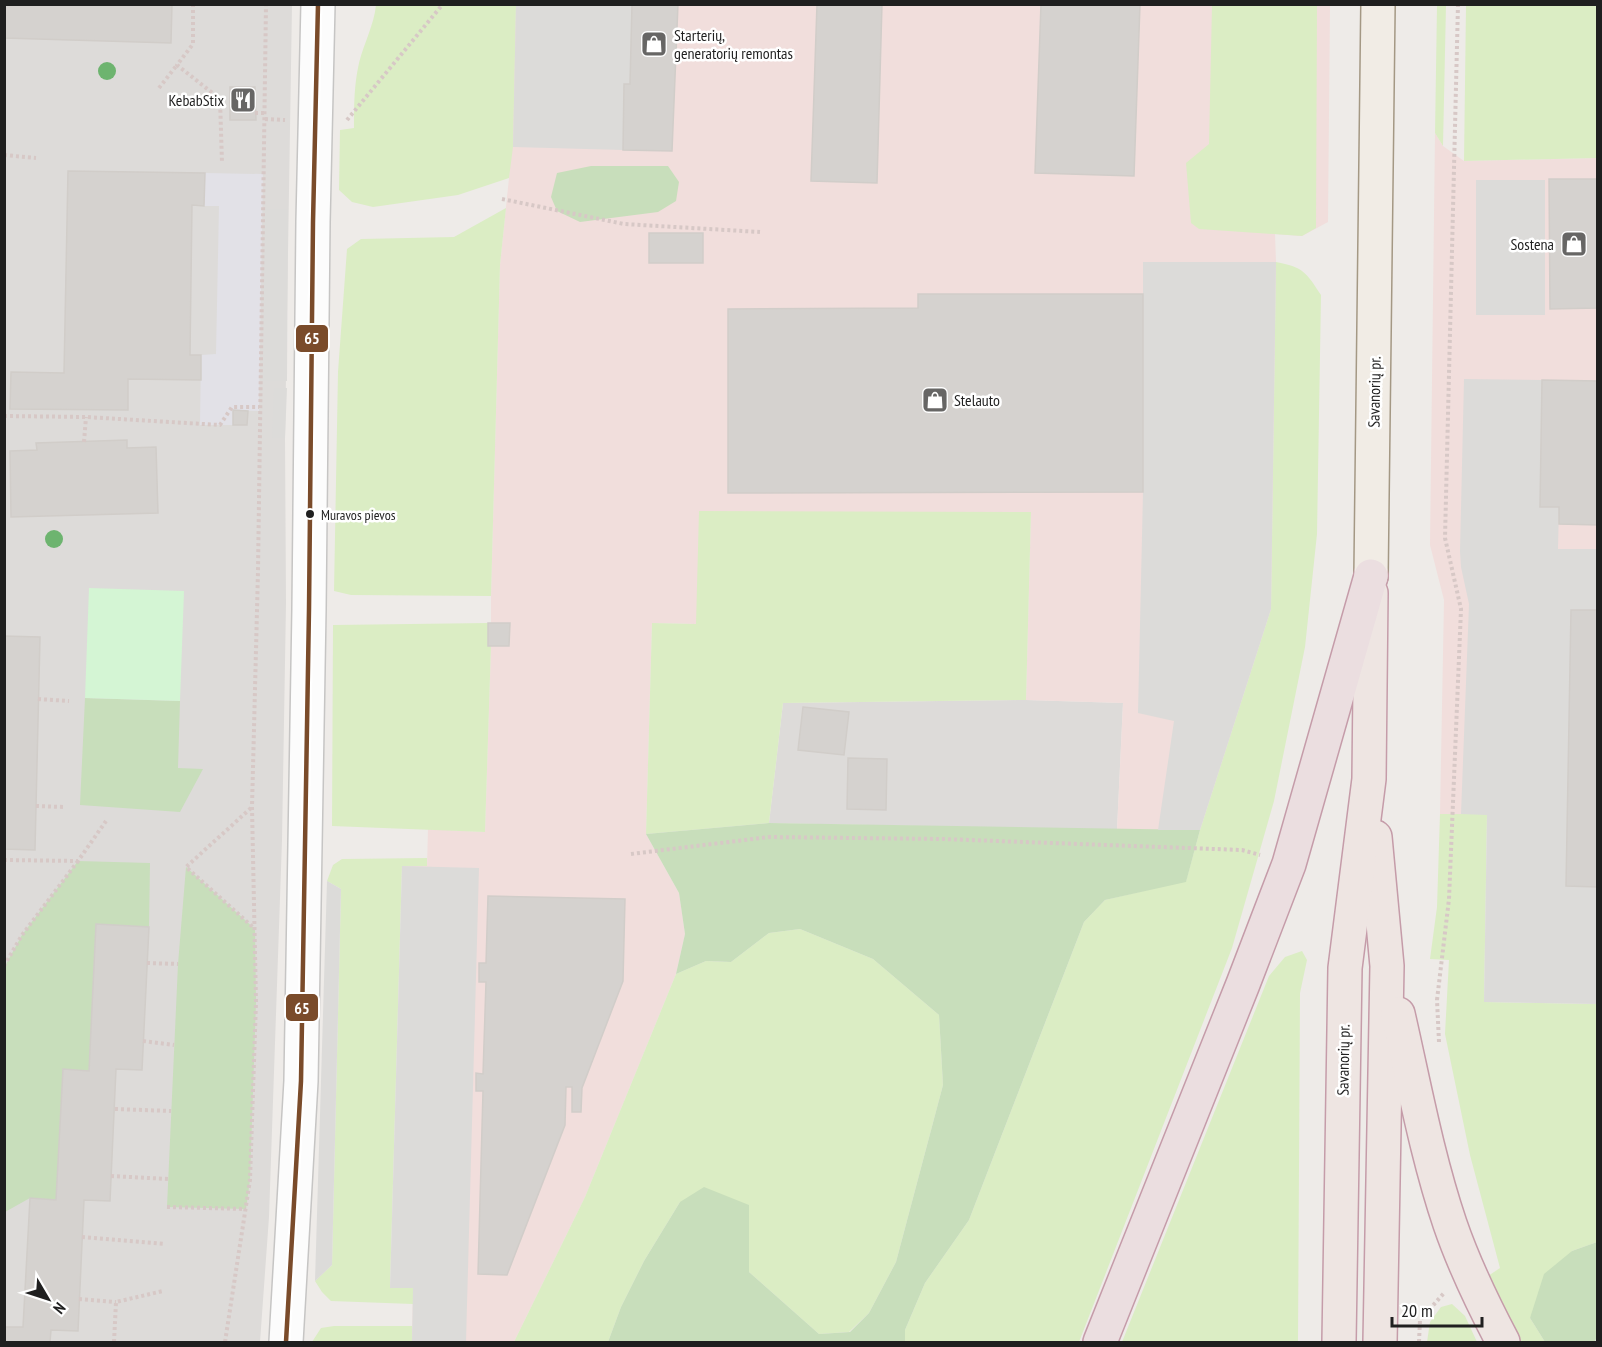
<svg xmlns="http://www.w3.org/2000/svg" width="1602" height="1347" viewBox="0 0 1602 1347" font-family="'PT Sans Narrow',sans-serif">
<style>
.residential{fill:#dddbd9}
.commercial{fill:#f1dedc}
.grass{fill:#dbedc4}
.forest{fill:#c8debb}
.park{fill:#d4f5d4}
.parking{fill:#dcdbd9}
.plaza{fill:#e2e1e7}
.building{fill:#d5d2cf;stroke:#d1cdc9;stroke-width:1.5}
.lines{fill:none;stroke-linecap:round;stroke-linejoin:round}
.tertiary-casing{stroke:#c6c5c4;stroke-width:36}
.primary-casing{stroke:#a49884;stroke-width:36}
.trunk-casing{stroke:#c59ca9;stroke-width:36}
.motorway-casing{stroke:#c59ca9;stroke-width:36}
.path{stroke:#d7c8c6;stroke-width:4;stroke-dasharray:3 3;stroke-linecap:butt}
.tertiary{stroke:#fcfcfc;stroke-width:33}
.primary{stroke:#f1ece5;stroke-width:33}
.trunk{stroke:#eee5e2;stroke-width:33}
.motorway{stroke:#ebdee0;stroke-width:33}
.bus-1-casing{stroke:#fff;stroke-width:9}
.bus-1{stroke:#7a4b2a;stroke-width:4.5}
.tree{fill:#6db46f}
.bus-dot{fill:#1f1f1f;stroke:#fff;stroke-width:2}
.labels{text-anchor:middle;stroke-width:5;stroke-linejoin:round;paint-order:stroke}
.bus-label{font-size:14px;fill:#1f1f1f;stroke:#fff;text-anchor:start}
.poi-label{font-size:16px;fill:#1f1f1f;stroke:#fff;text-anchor:start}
.street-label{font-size:16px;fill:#1f1f1f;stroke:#fff}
.line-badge{stroke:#fff;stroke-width:2}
.badge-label{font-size:16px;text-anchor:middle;font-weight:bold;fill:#fff}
</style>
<rect width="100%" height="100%" fill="#eeebe8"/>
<g class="residential">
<path d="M5,5h287l-7,433 1,165 -4,237 -13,377 -9,125h-255z"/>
<path d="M1026,700l97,3 -6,127 -348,-7 14,-120z"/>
</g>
<g class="commercial">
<path d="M516,5h814l-2,217 -26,14 -27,-2 1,28 -5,347 -71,221h-83l6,-127 -97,-3 5,-188 -335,112 -44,-1 -6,211 33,59 6,41 -9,40 -91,223 -71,145h-102l1,-54 -11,-422h25l1,-37 57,3 6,-186v-50l9,-331 9,-87z"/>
<path d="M1435,133l8,13 21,15 133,-3v846l-110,-190h-47l4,-214 -14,-55z"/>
</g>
<g class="grass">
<path d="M376,5h140l-3,142 -4,31 -51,17 -85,12 -21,-5 -13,-12 1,-60 14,-2c0,-23 0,-43 5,-65 5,-20 15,-38 17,-58z"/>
<path d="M1212,5h105l-1,223 -14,8 -103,-7 -8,-6 -5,-60 23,-19z"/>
<path d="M1437,5h9l-3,141 -8,-13z"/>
<path d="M1466,5h131v153l-133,3z"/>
<path d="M506,208l-6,57 -9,331 -140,-1 -17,-4 4,-219 9,-123 14,-10 93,-2z"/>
<path d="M1276,262c27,5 30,10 45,33l-4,239 -12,113 -31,154 -42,147 -153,394h-174v-12l20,-47 44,-63 115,-298 21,-22 81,-19 14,-51 71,-221z"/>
<path d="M699,511l332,1 -5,188 -243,3 -14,120 -123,11 6,-211 44,1z"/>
<path d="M488,623l3,23 -6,186 -153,-6 1,-201z"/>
<path d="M1440,814h47l-3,188 113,2v238l-25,9 -42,67 15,24h-30l-33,-62 18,-12 -30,-113 -25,-121 4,-74 -19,-1 7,-52z"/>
<path d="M427,858v8h-25l-12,421 23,1v16l-82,-3 -9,-9 -7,-11 17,-16 9,-376 -14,-8 6,-16 9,-6z"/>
<path d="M800,929l73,30 66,56 4,70 -47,177 -27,51 -20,19 -30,2 -70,-62v-67l-69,-3 -36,59 -23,46 -13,35h-94l71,-145 91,-223 30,-13 25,1 38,-29z"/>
<path d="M1302,951l5,9 -7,33 -2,349h-176l147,-366 16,-19z"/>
<path d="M1452,1304l13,12 12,26h-50l3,-20 11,-15z"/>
<path d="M334,1326h78v16h-100l9,-14z"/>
</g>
<g class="forest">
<path d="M591,166h77l11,16 -3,19 -18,11 -78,10 -23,-11 -6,-14 6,-24z"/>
<path d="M85,698l95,3 -2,67 25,1 -23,43 -100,-7z"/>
<path d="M769,823l431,7 -14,52 -81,18 -21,22 -115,298 -44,63 -20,47v12h-297l13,-35 23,-46 36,-59 24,-15 45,18v67l70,62 31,-2 19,-19 27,-51 47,-177 -4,-70 -66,-56 -73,-30 -31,4 -38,29 -25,-1 -30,13 9,-40 -6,-41 -33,-59z"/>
<path d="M78,861l72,2 -1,64 -53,-2 -7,146 -25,-2 -8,131 -26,-2 -25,14v-246l17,-31z"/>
<path d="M186,867l69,62 1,73 -6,178 -4,29 -79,-2 11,-243z"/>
<path d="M1597,1242l1,90 -3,10h-50l-15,-24 14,-44 28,-23z"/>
</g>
<path class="park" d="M89,588l95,3 -4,110 -95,-3z"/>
<g class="parking">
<path d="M516,5h116l-2,79h-6l-1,66 -110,-3z"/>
<rect x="1476" y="180" width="69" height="135"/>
<path d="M262,209h26l-1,172h-28z"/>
<path d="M1143,262h133l-5,347 -71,221h-42l16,-109 -36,-8 5,-221z"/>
<path d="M1464,379l78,1 -2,126 19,1 -1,42h39v61h-26l-5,276 31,1v117l-113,-2 3,-187 -26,-1 8,-210 -8,-37 -1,-16z"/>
<path d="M274,388h13l-2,50h-13z"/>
<path d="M402,866l77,2 -13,474h-54l1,-54h-23z"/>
<path d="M327,881l14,8 -9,376 -17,16z"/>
</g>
<path class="plaza" d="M205,173l58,1 -4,237 -26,-1v15h-33l1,-70 15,-1 3,-148h-15z"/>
<g class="building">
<path d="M4,4h168l-1,39 -167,-5z"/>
<path d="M632,4h46l-6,147 -49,-1 1,-66h6z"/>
<path d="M817,4h65l-5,179 -66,-2z"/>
<path d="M1041,4h99l-6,172 -99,-3z"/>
<path d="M230,87h25l1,33h-26z"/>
<path d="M68,171l137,2 -1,33 -12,-1 -2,150h11v25l-73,-1v31l-118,-1 1,-37 53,1z"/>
<path d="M1549,179h49v129l-48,1z"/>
<rect x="649" y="233" width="54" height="30"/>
<path d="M918,294h225v198l-415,1v-184l190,-1z"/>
<path d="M1542,380l56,1v144l-39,-1v-17h-19z"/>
<path d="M233,410l15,1 -1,14h-14z"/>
<path d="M127,440v8l29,-1 2,66 -147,4 -1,-66 27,-1 -1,-7z"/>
<path d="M1571,610h27v277l-32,-1z"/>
<path d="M488,623h22l-1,23h-21z"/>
<path d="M4,636l36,1 -5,213 -31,-1z"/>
<path d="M803,707l46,5 -5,43 -46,-5z"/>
<path d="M848,758l39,1 -1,51 -39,-1z"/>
<path d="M488,896l137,3 -2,82 -41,107 -1,24h-9v-25h-6l-1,38 -58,150 -29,-1 5,-183h-7v-18l7,1 3,-92h-7v-19h7z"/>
<path d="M96,924l53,3 -7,143 -26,-1 -6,132 -26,-1 -6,131 -27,-1 -1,12h-46v-15h19l7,-129 26,2 7,-131 26,2z"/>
</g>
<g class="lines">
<defs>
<path id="tertiary" d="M286,1342l15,-261 8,-472 4,-387 5,-218"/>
<path id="primary" d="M1371,576l7,-572"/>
<g id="trunk">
<path d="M1375,837l12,129 -7,376"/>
<path d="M1398,1014c16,70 29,142 52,210 14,41 33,80 53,118"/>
<path d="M1339,1342l6,-374 24,-189 2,-186"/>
</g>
<path id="motorway" d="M1100,1342l143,-358 46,-120 82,-288"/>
</defs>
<use href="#tertiary" class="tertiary-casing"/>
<use href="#primary" class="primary-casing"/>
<use href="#trunk" class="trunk-casing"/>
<use href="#motorway" class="motorway-casing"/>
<g class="path">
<path d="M193,4v40l-16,21 43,34 2,64"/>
<path d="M159,88l18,-23"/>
<path d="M255,113h10"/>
<path d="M265,119l20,1"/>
<path d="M347,120l96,-116"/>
<path d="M4,155l32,3"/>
<path d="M502,199l122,25 136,8"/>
<path d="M4,416l82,1 134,8 12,-18h27"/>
<path d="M84,442l2,-25"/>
<path d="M38,699l31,2"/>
<path d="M36,806l28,1"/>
<path d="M251,808l-65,59 69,62"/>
<path d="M631,854l138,-17 174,2 299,11 18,5"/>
<path d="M4,860l74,1 28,-40"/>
<path d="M147,963l31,1"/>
<path d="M4,966l18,-31 56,-74"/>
<path d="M143,1041l31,4"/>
<path d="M1439,1042l-2,-42 12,-101 12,-290 -16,-71 13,-534"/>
<path d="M115,1109l56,2"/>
<path d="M111,1176l57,3"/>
<path d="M167,1207l79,2"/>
<path d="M82,1237l83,7"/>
<path d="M79,1299l37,3"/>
<path d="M114,1342l2,-40 47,-11"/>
<path d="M225,1342l25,-162 6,-178 -4,-195 6,-236 8,-567"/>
<path d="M1419,1342l1,-22 24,-27"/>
</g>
<use href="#tertiary" class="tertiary"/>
<use href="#primary" class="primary"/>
<use href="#trunk" class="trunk"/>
<use href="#motorway" class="motorway"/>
<defs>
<path id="bus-1" d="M286,1342l15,-261 8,-472 4,-387 5,-218"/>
</defs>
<use href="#bus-1" class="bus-1-casing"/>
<use href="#bus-1" class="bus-1"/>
</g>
<g class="tree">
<circle cx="107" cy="71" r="9"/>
<circle cx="54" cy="539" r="9"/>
</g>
<defs>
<symbol id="shop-square" viewBox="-11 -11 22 22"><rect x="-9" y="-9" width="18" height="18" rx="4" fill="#676665" stroke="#fff"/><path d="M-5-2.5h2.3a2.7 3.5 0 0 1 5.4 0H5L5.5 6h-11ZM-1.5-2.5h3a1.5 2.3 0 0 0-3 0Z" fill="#fff"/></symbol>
<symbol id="restaurant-square" viewBox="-11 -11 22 22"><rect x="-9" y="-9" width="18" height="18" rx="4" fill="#676665" stroke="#fff"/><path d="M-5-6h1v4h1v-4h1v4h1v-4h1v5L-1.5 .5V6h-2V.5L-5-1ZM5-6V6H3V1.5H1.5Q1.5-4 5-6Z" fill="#fff"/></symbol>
</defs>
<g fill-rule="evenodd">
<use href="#shop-square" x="639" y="29" width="30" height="30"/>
<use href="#restaurant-square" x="228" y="85" width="30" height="30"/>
<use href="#shop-square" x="1559" y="229" width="30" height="30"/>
<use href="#shop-square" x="920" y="385" width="30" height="30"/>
</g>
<circle class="bus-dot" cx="310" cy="514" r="5"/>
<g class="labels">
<g class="bus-label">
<text x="321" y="520">Muravos pievos</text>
</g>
<g class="poi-label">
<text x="674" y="41">Starterių,<tspan x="674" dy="18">generatorių remontas</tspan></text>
<text x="224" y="106" text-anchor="end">KebabStix</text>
<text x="1554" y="250" text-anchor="end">Sostena</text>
<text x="954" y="406">Stelauto</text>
</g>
<g class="street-label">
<text transform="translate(1374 392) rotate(-89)" y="6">Savanorių pr.</text>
<text transform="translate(1343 1060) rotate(-89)" y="6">Savanorių pr.</text>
</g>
</g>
<g class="line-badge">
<rect x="295" y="324" width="34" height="29" rx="6" fill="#7a4b2a"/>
<rect x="285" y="993" width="34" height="29" rx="6" fill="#7a4b2a"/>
</g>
<g class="badge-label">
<text x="312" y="344">65</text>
<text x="302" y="1014">65</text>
</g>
<rect width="1602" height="1347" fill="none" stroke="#1f1f1f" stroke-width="12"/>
<g transform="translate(48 1299) rotate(129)" stroke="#ffffff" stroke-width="4.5" paint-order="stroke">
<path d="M0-4.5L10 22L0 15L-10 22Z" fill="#1f1f1f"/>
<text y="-9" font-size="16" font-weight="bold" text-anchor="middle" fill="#1f1f1f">N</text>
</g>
<path d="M1392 1317v9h90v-9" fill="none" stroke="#1f1f1f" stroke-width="3"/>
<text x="1401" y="1317" font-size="18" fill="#1f1f1f" stroke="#ffffff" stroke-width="4.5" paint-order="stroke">20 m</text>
</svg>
